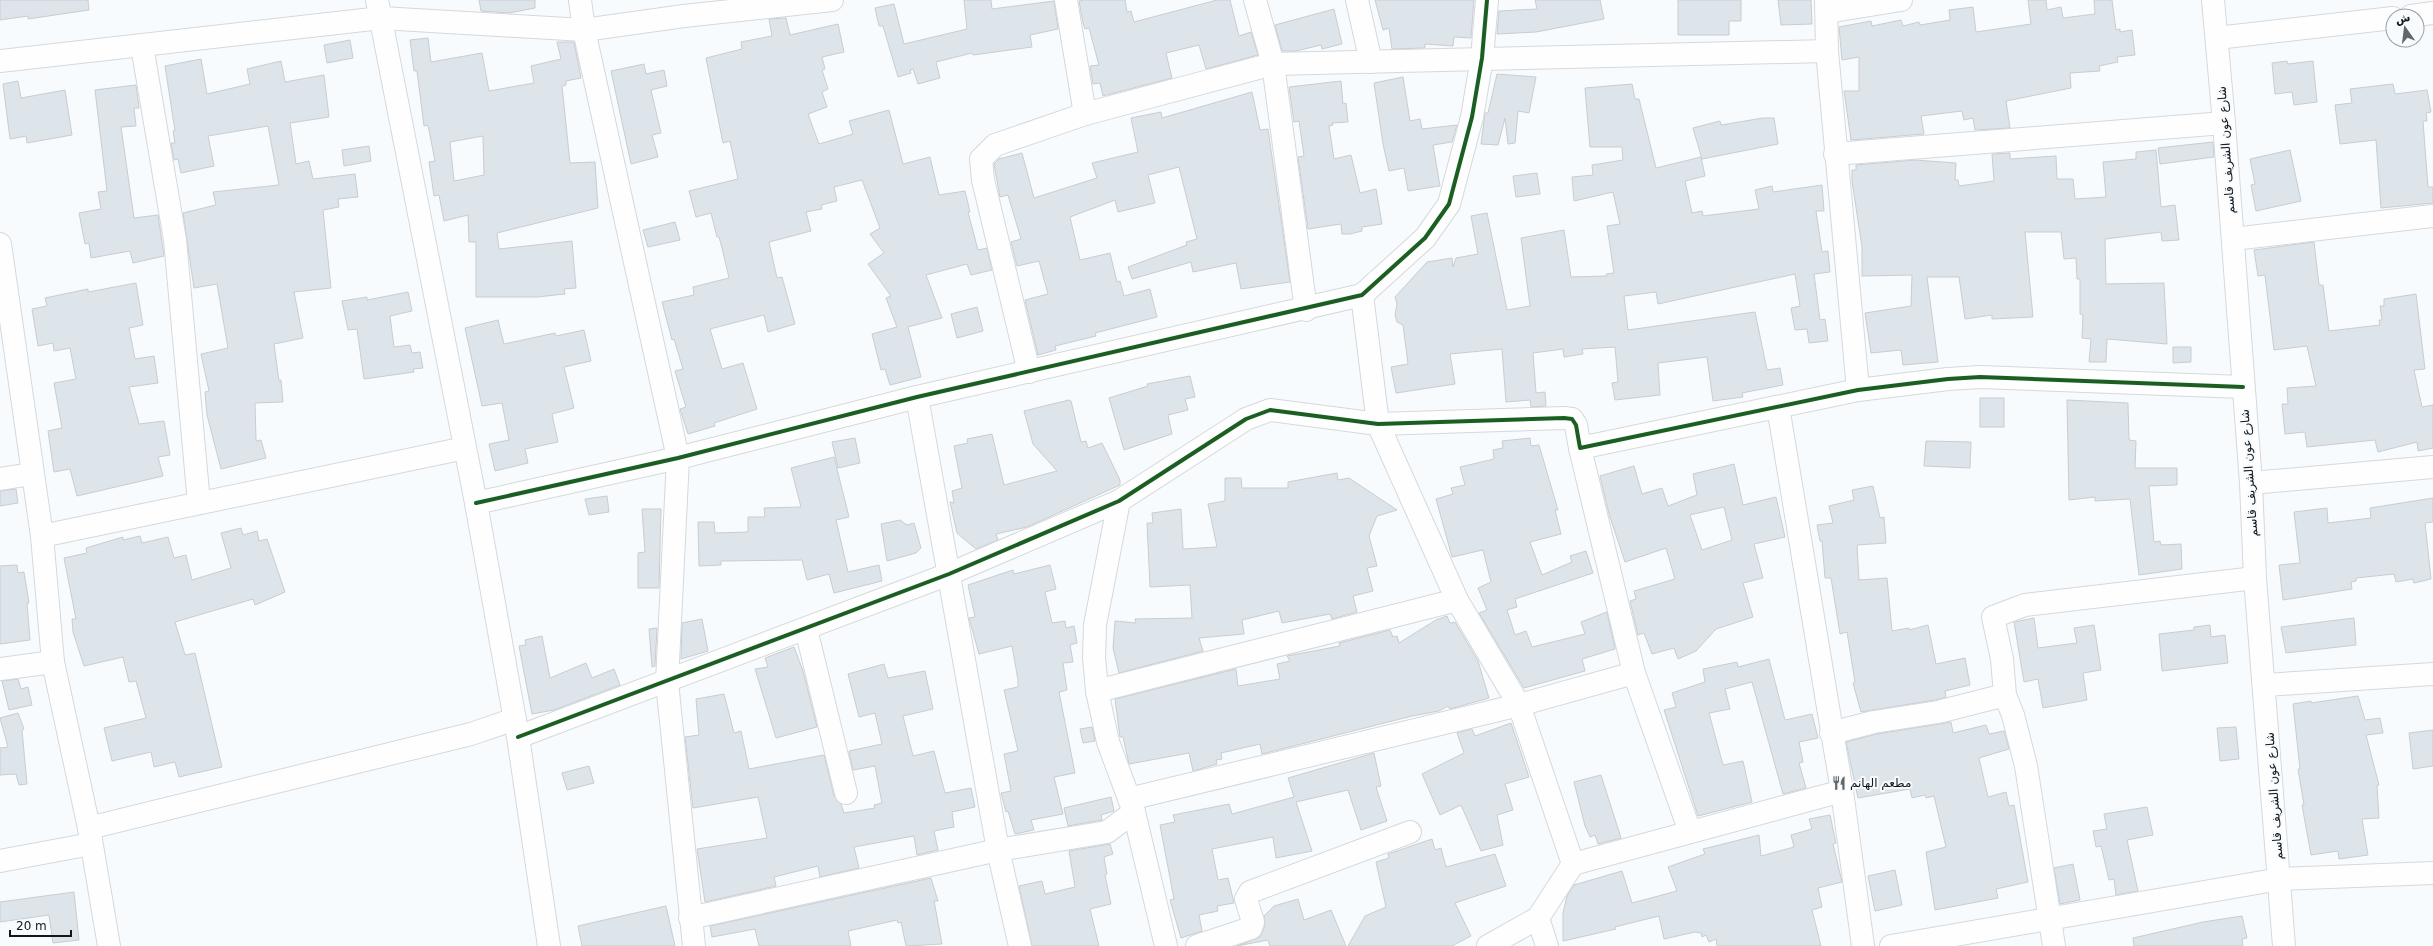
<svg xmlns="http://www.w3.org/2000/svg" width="2433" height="946" viewBox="0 0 2433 946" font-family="'DejaVu Sans','Noto Sans Arabic',sans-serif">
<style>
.building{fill:#dde4ea;stroke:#c9cdd1;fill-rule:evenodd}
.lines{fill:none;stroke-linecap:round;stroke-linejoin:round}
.minor-casing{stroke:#d4d9dd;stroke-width:24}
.minor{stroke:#fefeff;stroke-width:22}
.cycleway-casing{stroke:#f7fbfe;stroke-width:6}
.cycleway{stroke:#1b5e20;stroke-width:4}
.labels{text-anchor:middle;stroke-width:4;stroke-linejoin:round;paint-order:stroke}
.street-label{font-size:12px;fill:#11171c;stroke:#f7fbfe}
.poi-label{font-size:12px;fill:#11171c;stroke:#f7fbfe;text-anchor:start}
</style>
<rect width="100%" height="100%" fill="#f8fbfd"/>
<g class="building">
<path d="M0,0h88l1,10 -61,9v-3l-28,4z"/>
<path d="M479,0h56v8l-26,5 -28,-2z"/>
<path d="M964,0h27l1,9 62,-8 4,28 -28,6 2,12 -59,8 -1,-2 -36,9 4,16 -22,6 -5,-15 -3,1 1,3 -13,4 -15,-51h-4l-4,-18 19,-4 10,40 63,-15z"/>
<path d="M1084,0h41l2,12 4,-1 3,11 83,-22h13l9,36 12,-4 7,23 -52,14 -7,-24 -33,8 6,25 -69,18 -3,-13 -7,1 -3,-18 9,-1 -10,-37 -4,1 -2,-6 -4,-22z"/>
<path d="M1375,0h99l-3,38 -17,-1 -1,9 -28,-2v4l-33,1 -3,-21 -6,2z"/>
<path d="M1535,0h65l4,19 -68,13 -39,2 2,-23 38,-2z"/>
<path d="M1678,0h63v21h-12v14h-51z"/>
<path d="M1778,0h33l1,24 -31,1z"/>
<path d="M2028,0h18l1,10 14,-3 2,11 32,-4 -1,-14h18l4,30 4,-1v3l12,-2 3,25 -18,2 1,5 -19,4 1,5 -30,2 1,15 -65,13 4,27 -35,2 -2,-12 -9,2 -2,-9 -41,5 3,18 -73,6 -7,-49h15v-34l-17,3 -3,-33 32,-6 1,5 29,-6 2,6 16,-4 1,3 30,-5 -1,-10 24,-3 3,25 55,-8z"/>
<path d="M1334,9l8,35 -20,5 -1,-4 -25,6h-14l-7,-26z"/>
<path d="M786,18l4,17 48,-11 6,28 -22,5 3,12 -3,1 6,19 -6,3 5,15 -19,7 11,30 34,-10 -4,-13 40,-11 14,54 27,-7 9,38 26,-4 5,21h-2l10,38 9,-2 5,22 -21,5 -4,-11 -41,11 16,43 -34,9 13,50 -31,8 -5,-16 -4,1 -9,-36 25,-7 -11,-29 5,-2 -23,-32 16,-11 -14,-19 10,-6 -18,-48 -28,7 3,14 -16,4 1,4 -16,3 5,19 -42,11 8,36 5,-1 13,47 -27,8 -4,-17 -54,14 12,40 21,-6 14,46 -43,14 1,3 -27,8 -8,-25 6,-2 -11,-36 8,-2 -9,-30 -2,1 -10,-38 32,-7 -1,-8 36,-9 -7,-30 -3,-11h-2l-6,-24 -15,4 -7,-26 49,-12 -8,-38 -7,2 -17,-85 36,-9 -1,-7 31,-6 -3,-17z"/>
<path d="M428,38l3,24 51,-9 7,38 45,-8 -3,-17 30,-7 -4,-17h17l7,36 -15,3v4l-4,1 8,77 25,-1 3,46 -101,25 2,16 73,-8 4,47 -12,1 1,5 -28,3h-61v-55h-7l-1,-27 -24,6 -5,-26 -5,1 -5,-34 6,-1 -7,-36 -4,1 -7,-55h-3l-4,-31zM483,136l1,39 -30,6 -4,-39z"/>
<path d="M350,40l3,18 -26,5 -3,-18z"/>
<path d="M201,59l6,35 43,-10 -3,-15 34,-8 4,21 39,-7 5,42 -39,6 6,41 13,-3 4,18 42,-5 3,23 -20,2 1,8 -16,3 8,78 -37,4 9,46 -29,6 5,37 2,-1 2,22 -28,1 1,38 5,-1 5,18 -45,11 -14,-54 -2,-23 4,-1 -8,-37 27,-6 -11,-64 -23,4 -11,-75 33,-8 -3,-13 66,-7 -11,-59 -60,10 6,30 -33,7 -3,-14 -4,1 -3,-17h4l-2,-12h2l-10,-65z"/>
<path d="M2287,61l1,3 25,-3 4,41 -23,3 -2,-13 -17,2 -3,-31z"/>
<path d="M644,64l2,10 18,-4 3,16 -16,4 10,43 -9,2 6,22 -27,7 -20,-93z"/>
<path d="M1497,74l39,3 -7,36 -11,-2 -3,32 -7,1 -3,-26 -7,27 -17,-1 4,-31h3z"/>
<path d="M1403,77l7,44 10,-2 2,10 35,-4 -5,17 -19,3 7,41 -32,5 -4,-23 -15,3 -6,-27 -9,-61z"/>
<path d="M18,81l3,17 44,-8 7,45 -45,8 -1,-7 -16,3 -7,-55z"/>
<path d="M1341,81l2,23 3,-1 2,19 -16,1 1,2 -4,1 5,33 17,-4 9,38 16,-4 6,35 -20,3v4l-12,3h-8l-1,-10 -33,5 -10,-72 6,-1 -5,-35 -5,1 -5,-35z"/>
<path d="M1632,84l3,15h4l17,69 45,-11 4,19 -20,5 7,32 10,-2 1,5 56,-7 -4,-19 17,-4 1,6 49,-7 2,26h-8l6,41 6,-1 2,21 -16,2 6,46 5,-1 3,22 -19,2 -2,-14 -12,1 -4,-22 9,-2 -5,-32 -137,30 -2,-12 -32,4 4,34 127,-18 12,58 13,-2 3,17 -41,8 1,4 -30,4 -6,-44 -49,6 2,32 -45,5 -3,-17 6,-1 -3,-35 -33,2 1,5 -19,3 -1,-8 -30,4 3,40 9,-1 1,14 -15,1 -1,-7 -24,2 -4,-53 -52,5 5,30 -59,9 -5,-26 17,-3 -5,-39 -6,-3 -2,-7 2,-11 -2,-7 32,-35 25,-4 1,9 3,-9 22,-4 -7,-38 16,-3 20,97 23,-4 -9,-68 43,-8 7,47 36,-1 -1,-2 8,-1 -7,-47 13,-2 -7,-32 -39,9 -2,-24 21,-2 -1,-10 31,-5 -1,-13h-32l-5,-59z"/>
<path d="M2393,84l2,10 32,-4 4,22 -5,1 1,8h-4l5,66h5v16l-52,5 -5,-68 -36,4 -5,-39 17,-2 -2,-14z"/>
<path d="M136,85l3,23h-5l2,18 -15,1 13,91 24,-3 6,41 -31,7 -3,-12 -39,7 -2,-15 -4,1 -6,-31 22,-4 -3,-17 9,-1 -12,-101z"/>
<path d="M1252,92l8,38 8,-1 22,153 -49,7 -5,-26 -43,9 -2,-10 -59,17 -4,-12 59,-22 -1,-3 11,-3 -18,-72 -31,8 7,28 -37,9 -3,-12 -45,17 10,43 30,-7 7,29 3,-1 4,15 26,-7 7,28 -62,16 1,3 -41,10 1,4 -18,5 -13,-55 23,-6 -9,-33 -22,5 -6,-24 10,-3 -13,-44 -8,2 -6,-33 5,-5 23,-6 12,45 63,-20 -5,-15 46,-11 -7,-34 30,-6 1,6z"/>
<path d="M1763,118h11l4,26 -76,15 -9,-31 27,-7 1,4z"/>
<path d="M2213,142l1,15 -54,7 -2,-16z"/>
<path d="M369,146l2,15 -27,5 -2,-16z"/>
<path d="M2156,150l5,57 14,-2 4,35 -17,1 -1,-9 -56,7 1,45 58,-1 3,61 -60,-5 -1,23h-17l2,-23 -9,-1 1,-23 -3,-1v-35h-3l-1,-21 -12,1 -3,-27h-36l8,85 -41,2v-4l-27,4 -6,-42h-32l11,85 -35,3 -2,-15 -30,3 -6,-40 46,-7 1,-31 -50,1v-29l-10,-66v-11h4v-5l59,-5 41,3 -1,17h3l1,6 35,-5 -2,-27 18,-1v6l46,-3 1,23h16l2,20 31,-2 -3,-35 33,-3v-7z"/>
<path d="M2290,150l11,51 -45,10 -5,-26 4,-1 -5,-25z"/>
<path d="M1537,173l3,21 -24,3 -3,-21z"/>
<path d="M675,222l5,18 -32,7 -5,-17z"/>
<path d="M2314,242l5,43h4l6,46 51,-6 -1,-5h3l-2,-14h4v-7l32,-5 9,75 -11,1 8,37 11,-2v43l-15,3 -1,-9 -39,10 -3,-12 -68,7 -2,-15 -20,2 -3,-30h6l-1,-16 29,-2 -9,-40 -33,4 -9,-75 -7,1 -4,-26z"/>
<path d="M136,283l7,42 -14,3 6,31 19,-3 4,27 -29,4 10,37 25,-3 6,34 -12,2 5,19 -86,20 -7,-27 -16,3 -6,-41 14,-3 -8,-45 22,-4 -6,-31 -16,3 -1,-8 -15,3 -6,-37 15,-3 -2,-8 43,-9v3z"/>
<path d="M408,292l4,19 -22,5 4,31 16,-2 2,8 8,-1 3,16 -10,1 1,3 -50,7 -7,-50 -9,1 -6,-29 25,-4v3z"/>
<path d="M977,307l6,24 -26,7 -6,-24z"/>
<path d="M498,320l6,24 51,-11 1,3 28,-6 7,31 -27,6 10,41 -22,6 6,28 -33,7 3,14 -33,8 -6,-27 20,-4 -7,-37 -20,3 -17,-78z"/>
<path d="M2173,347h18v15l-18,1z"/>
<path d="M1190,376l5,21 -10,2 3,11 -20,5 4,19 -48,16 -15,-52 39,-12 -1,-2z"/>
<rect x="1980" y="398" width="24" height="29"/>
<path d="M1069,400l2,1 10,41 5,-1 2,7 14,-5 18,37v5l-93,42 -31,7 2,6 -22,9 -19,-16 -7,-31 4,1 -2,-12 10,-3 -8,-42 14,-3 -1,-4 25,-5 12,51 53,-14 -24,-27 -9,-33z"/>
<path d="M2067,400l61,3 1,37 7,1 -1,27h42v17l-28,1 5,56 6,-1 1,4 20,-1 1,25 -43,6 -9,-76 -35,2v-4l-26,3z"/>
<path d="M855,438l5,25 -22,5 -6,-26z"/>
<path d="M1530,438l1,8 8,-1 19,65h-3l6,24 -31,8 12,33 30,-13 -2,-6 16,-5 7,22 -78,26 2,8 -10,3 8,25 11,-4 6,16 53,-13 -4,-12 26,-10 8,37 -33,10 3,12 -61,17 -45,-75 8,-3 -9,-22 13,-6 -8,-32 -31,7 -16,-58 17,-5 -2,-6 14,-3 -5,-18 34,-8 -1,-9 10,-2 -1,-7z"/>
<path d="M1926,441l45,1 -1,26 -46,-2z"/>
<path d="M834,457l15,60 -13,3 12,52 31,-7 3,16 -48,12 -5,-19 -22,6 -5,-20 -81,1v4l-22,1 -1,-44h16l1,11 33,-1v-15h17l-1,-9 37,-1 -10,-39z"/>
<path d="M1734,464l9,41 33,-8 9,40 -31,7 9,34 -20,5 10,34 -37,12 -20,22 -18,8 -4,-11 -22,6 -8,-21 -6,2 -8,-34 6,-2 -2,-8 41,-12 -9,-31 -41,14 -16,-48 -9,-38 34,-10 8,28 20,-6 6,18 29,-11 -4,-21zM1724,507l8,33 -30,10 -12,-35z"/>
<path d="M1337,473l1,7 11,-2 48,32 -20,6 -8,20 8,30 -10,2 6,23 -20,5 4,16 -25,7 -2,-5 -48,9 -3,-12 -37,9 2,14 -45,4 4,13 -84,22 -6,-25 2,-27 21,2 -1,-4 57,-1 -2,-33 -40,2 -3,-64h6l-1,-10 29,-4 2,40 34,-2 -9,-43 17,-3v-23h16l1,10h46v-6z"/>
<path d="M1873,486l7,32 4,-1 2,26 -29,2 2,35 28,-2 5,53 17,-3v2l19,-5 8,39 29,-6 5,27 -25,6 1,6 -11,3 -74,12 -8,-29 2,-1 -8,-50 -7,2 -9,-56h-6l-3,-37h-2l-3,-16 16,-2 -4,-17 25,-6 -2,-10z"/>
<path d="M16,489l2,14 -18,3v-15z"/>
<path d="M607,496l2,16 -20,3 -4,-16z"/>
<path d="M2433,498v24l-8,1 6,56 -17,4 -1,-4 -17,3 -2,-8 -38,4v3l-5,1 1,7 -69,11 -4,-35 21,-2 -6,-51 33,-4 1,15 43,-5 -1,-10z"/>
<path d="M642,509h19l-2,79h-21v-35l7,-1z"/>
<path d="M900,520l7,5 7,-2 7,25 -5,5 -29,8 -6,-37z"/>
<path d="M241,528l2,7 14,-4 2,10 8,-2 18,53 -30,13 -2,-6 -78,23 10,33 10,-2 27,114 -43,10 -4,-15 -21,5 -3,-15 -39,9 -8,-33 42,-10 -10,-37 -7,1 -6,-25 -39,9 -11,-34 -1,-13h4l-12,-61 23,-5 -1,-5 37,-11v3l17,-4 2,7 26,-6 6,21 12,-3 6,25 39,-12 -10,-35z"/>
<path d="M17,565l1,8 6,-1 5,31h-2l3,37 -30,4v-78z"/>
<path d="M1050,565l6,24 -11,3 7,31 13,-2 1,7 8,-2 3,17 -7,2 3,17 -10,1 4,27 -8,2 16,81 -21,4 9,37 -32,6 3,10 -19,4 -7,-23 -2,1 -5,-19 10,-2 -7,-37 14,-3 -14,-61 14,-3v-7l-6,-34 -33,8 -10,-36 6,-1 -7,-32 45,-15 1,4z"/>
<path d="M1447,616l3,7 5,-1 23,39 11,37 -39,11 -2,-3 -9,5 -27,5 -150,38 -2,-10 -39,9 1,6 -6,1 1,4 -24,7 -4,-18 -60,11 -6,-27h-3l-5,-38 121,-30 2,17 42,-7 -3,-15 13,-3 -3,-5 53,-10 -1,-3 51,-13 3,7 4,-1 2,7 37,-23z"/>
<path d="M2034,618l4,30 39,-5 -3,-15 20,-3 7,45 -18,3 4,27 -44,8 -5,-29 -14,3 -10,-60z"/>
<path d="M2354,618l2,27 -70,8 -5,-26z"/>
<path d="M702,619l6,32 -27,8 1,-36z"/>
<path d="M2210,625l1,12 14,-2 3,28 -66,8 -3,-37 35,-4v-3z"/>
<path d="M657,628l-2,38 -3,1 -3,-38z"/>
<path d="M542,636l8,42 36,-15 6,15 22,-9 6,16 -66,25 -22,4 -13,-68 7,-1 -1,-5z"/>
<path d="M794,647l9,24 14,56 -41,11 -21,-69 13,-2 -3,-9z"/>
<path d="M1769,659l16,61 27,-6 6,24 -19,4 4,20 -4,1 7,25 -23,6 -31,-112 -27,7 5,20 -21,4 14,52 20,-4 9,41 -54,14 -34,-106 12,-3 -4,-14 33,-11 -2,-13 34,-7 1,5z"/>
<path d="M884,664l4,14 37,-7 8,38 -30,7 10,40 21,-5 11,42 26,-5 4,19 -23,5 2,15 -20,4 4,19 -21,5 -3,-19 -60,11 5,21 -39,9 -2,-11 -44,11 2,9 -71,16 -8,-53 70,-11 -9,-41 -65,11 -8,-71 14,-2 -3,-36 28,-5 10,39 7,-2 8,38 75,-14 10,41 7,8 3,9 31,-5 -1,-3 8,-2 -7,-37 -22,4 -4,-19 33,-7 -7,-31 -16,4 -11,-43z"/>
<path d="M18,679l3,10 7,-2 4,18 -23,5 -7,-29z"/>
<path d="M2358,696l7,24 15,-2 3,15 -17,2 13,50h-2l2,33 -17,1 6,36 -29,4 -1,-8 -27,4 -9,-50h2l-6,-36h2l-7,-65 18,-3v2z"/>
<path d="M18,713l6,16 -2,1 5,54 -8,1 -3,-11 -16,1v-27l8,-1 -8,-29z"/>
<path d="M1951,722l2,11 33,-8 3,9 15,-3 5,18 -30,9 9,39 18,-5 3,14 5,-1 14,77 -32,7 2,9 -63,12 -9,-58 20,-5 -12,-51 -8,2 -1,-3 -13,3 -2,-9 -52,9 -12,-56 31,-8z"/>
<path d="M1511,723l18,54 -24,7 8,26 -16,5 6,30 -22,6 -20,-46 -21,10 -18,-41 42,-21 -7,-20 15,-4 3,7z"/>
<path d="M1092,727l3,14 -12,2 -3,-14z"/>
<path d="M2236,727l3,32 -19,2 -3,-33z"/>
<path d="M2433,730v36l-20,3 -4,-36z"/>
<path d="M1374,753l7,33 -5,1 11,34 -26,9 -13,-40 -52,12 16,49 -36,7 -3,-21 -61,12 6,31 10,-2 6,25 -17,3 1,5 -19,4 3,16 -21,7 -11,-38 4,-1 -14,-74 15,-3 -2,-7 56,-11 3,10 62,-17 -6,-19z"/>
<path d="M589,766l5,17 -27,7 -5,-17z"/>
<path d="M1601,775l20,63 -23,6 -3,-9 -5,2 -5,-11 -11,-44z"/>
<path d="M1111,797l3,14 -13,4 1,5 -34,6 -4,-18z"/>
<path d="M2147,807l6,28 -26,5 11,51 -22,4 -2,-16 -5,1 -8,-34 -5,1 -3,-16 14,-2 -3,-15z"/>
<path d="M1830,815l6,28 -3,1 9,38 -24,6 4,19 -10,3 9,36h-104l-1,-7 -7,3 -3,-7 -4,2 -1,-4 -6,-1 -31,7 -5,-23 -44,11 1,2 -53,12v-28l4,-17 7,-11 48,-14 10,32 45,-12 -9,-24 37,-13 -2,-5 56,-14 2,21 33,-9 -3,-12 21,-6 -3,-10z"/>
<path d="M1432,839l3,11 6,-2 5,19 49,-13 11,32 -51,17 16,33 -19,10h-104l17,-30 21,-9 -10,-45 13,-4 -1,-4z"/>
<path d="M1110,844l3,10 -9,3 3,17 -2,1 6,29 -21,5 9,37h-67l-13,-60 23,-5 3,13 30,-7 -6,-36z"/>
<path d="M2073,864l7,36 -20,4 -6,-36z"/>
<path d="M1895,870l7,35 -27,6 -7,-35z"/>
<path d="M931,878l7,23h-4l8,43 -36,2 -5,-24 -3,1 -1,-3 -49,11 3,15h-92l-4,-17 -43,8 -2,-11z"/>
<path d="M74,892l5,48 -26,3 -4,-28 -49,7v-20z"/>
<path d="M1298,899l6,21 27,-10 15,36h-76l-2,-6 -31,6 23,-9 5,-11 -1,-10 10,-10z"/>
<path d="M666,906l9,40h-93l-4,-20z"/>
<path d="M2242,916l5,22 -5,1 1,7h-109l-1,-8 70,-16z"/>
</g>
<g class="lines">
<defs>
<g id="minor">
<path d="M377,0l99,503 42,234 31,209"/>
<path d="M580,0l4,30 94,428 -11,224 27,264"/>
<path d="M1066,0l19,114"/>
<path d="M1255,0l18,64 33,246"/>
<path d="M1357,0l14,62"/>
<path d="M1826,0l1,51 31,339"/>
<path d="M2213,0l11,123 27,360 4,95 29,368"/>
<path d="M1827,12l74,-12"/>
<path d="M2411,16l22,-3"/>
<path d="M2217,38l176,-20"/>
<path d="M142,46l33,194 24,263"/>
<path d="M0,61l381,-43 203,12 100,-14 148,-16"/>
<path d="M1835,154l389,-31"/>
<path d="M2233,239l200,-23"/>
<path d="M0,244l42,292 11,126 36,166 20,118"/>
<path d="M1362,295l16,129 79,176 62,105 54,159"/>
<path d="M1029,372l-46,-192 -2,-21 14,-14 90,-31 188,-50 554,-13"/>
<path d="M917,397l81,453 22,96"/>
<path d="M1778,407l64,384 21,155"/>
<path d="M1580,448l54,225 56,159"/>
<path d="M0,479l32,-5"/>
<path d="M2251,483l182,-16"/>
<path d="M1119,501l-24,124 -1,32 3,34 11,51 26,70 32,134"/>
<path d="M476,503l202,-45 239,-61 445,-102 63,-57 24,-34 23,-87 10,-59 5,-58"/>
<path d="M42,536l423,-88"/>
<path d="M806,629l40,164"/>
<path d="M0,669l53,-7"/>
<path d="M2265,685l168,-11"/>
<path d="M1097,691l360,-91"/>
<path d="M2005,695l8,20 13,51 28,180"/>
<path d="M1831,733l43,-11 64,-10 67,-17 -3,-36 -9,-42 32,-12 230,-27"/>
<path d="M518,737l431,-163 170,-73 127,-82 24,-9 108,14 186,-6 8,1 4,6 4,23 278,-58 90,-11 32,-2 263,10"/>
<path d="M1129,799l390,-94 115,-32"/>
<path d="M89,828l382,-94 44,-15"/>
<path d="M0,861l91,-17"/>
<path d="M690,918l308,-68 109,-18 27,-20"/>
<path d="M1538,918l9,28"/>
<path d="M1197,946l54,-18 2,-6 -7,-23 4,-7 160,-60"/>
<path d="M1488,946l50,-28 35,-54 269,-73"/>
<path d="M1891,946l389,-67 153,-6"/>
</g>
</defs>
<use href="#minor" class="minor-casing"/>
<use href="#minor" class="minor"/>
<defs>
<g id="cycleway">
<path d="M476,503l202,-45 239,-61 445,-102 63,-57 24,-34 23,-87 10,-59 5,-58"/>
<path d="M518,737l431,-163 170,-73 127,-82 24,-9 108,14 186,-6 8,1 4,6 4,23 278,-58 90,-11 32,-2 263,10"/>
</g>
</defs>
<use href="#cycleway" class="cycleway-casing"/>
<use href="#cycleway" class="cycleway"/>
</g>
<defs>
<symbol id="restaurant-bare" viewBox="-9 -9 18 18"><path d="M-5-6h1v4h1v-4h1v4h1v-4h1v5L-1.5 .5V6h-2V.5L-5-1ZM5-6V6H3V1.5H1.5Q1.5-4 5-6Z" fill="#62676b" stroke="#f7fbfe" stroke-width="2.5" paint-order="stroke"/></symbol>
</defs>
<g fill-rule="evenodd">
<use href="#restaurant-bare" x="1829" y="773" width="20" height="20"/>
</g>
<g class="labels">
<g class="street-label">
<text transform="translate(2226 150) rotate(-94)" y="4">شارع عون الشريف قاسم</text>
<text transform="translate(2249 473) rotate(-94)" y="4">شارع عون الشريف قاسم</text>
<text transform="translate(2274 796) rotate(-94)" y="4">شارع عون الشريف قاسم</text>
</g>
<g class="poi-label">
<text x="1850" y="787">مطعم الهانم</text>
</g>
</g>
<g transform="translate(2405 28) rotate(346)"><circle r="19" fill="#f7fbfe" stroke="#9ba0a4"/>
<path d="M0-3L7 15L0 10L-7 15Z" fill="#62676b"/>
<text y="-6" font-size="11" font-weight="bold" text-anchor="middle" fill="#11171c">ش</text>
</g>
<path d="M10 930v6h61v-6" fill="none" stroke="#11171c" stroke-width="2"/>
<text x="16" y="930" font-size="12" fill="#11171c" stroke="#f7fbfe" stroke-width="3" paint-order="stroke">20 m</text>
</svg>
